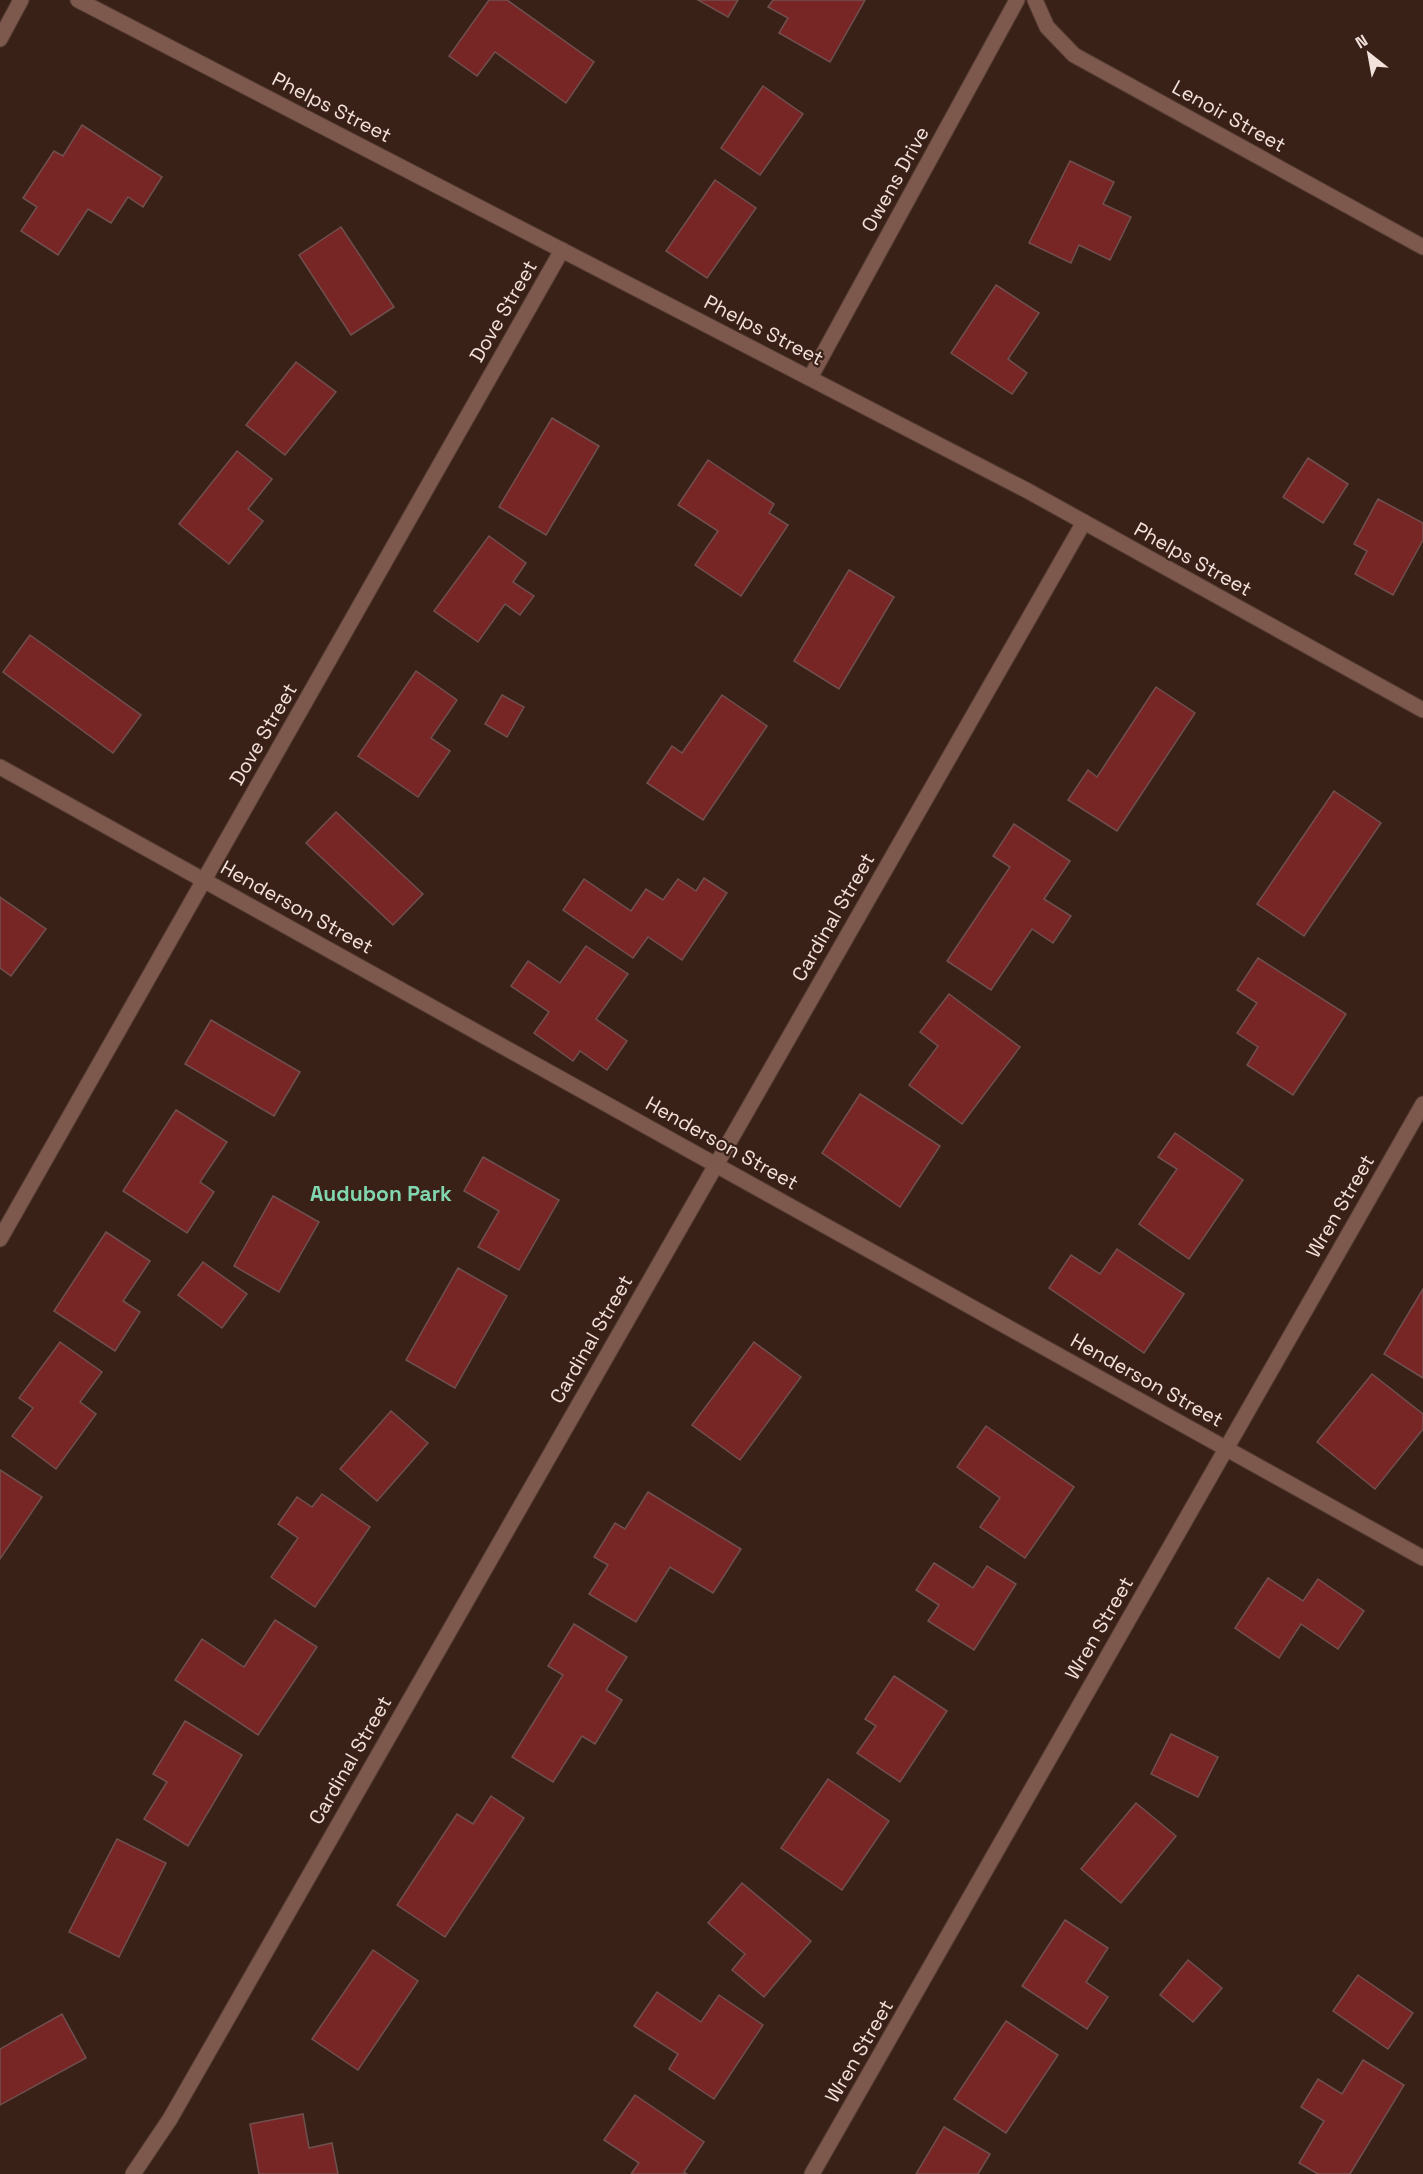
<svg xmlns="http://www.w3.org/2000/svg" width="1423" height="2174" viewBox="0 0 1423 2174" font-family="'Space Grotesk',sans-serif">
<style>
.building{fill:#782526;stroke:#6f504e;stroke-width:1.5}
.lines{fill:none;stroke-linecap:round;stroke-linejoin:round}
.minor-casing{stroke:#543c33;stroke-width:17}
.minor{stroke:#7d584d;stroke-width:15}
.labels{text-anchor:middle;stroke-width:4.5;stroke-linejoin:round;paint-order:stroke}
.street-label{font-size:20px;fill:#f3e1db;stroke:#3a2118}
.neighbourhood-label{font-size:21px;font-weight:bold;fill:#81d6b0;stroke:#3a2118}
</style>
<rect width="100%" height="100%" fill="#3a2118"/>
<g class="building">
<path d="M489,0h18l87,62 -28,41 -71,-51 -18,24 -28,-20z"/>
<path d="M698,0h40l-10,17z"/>
<path d="M773,0h92l-35,62 -51,-29 9,-15 -20,-11z"/>
<path d="M763,86l40,28 -43,61 -39,-27z"/>
<path d="M82,125l80,52 -19,30 -15,-10 -17,26 -23,-14 -30,46 -37,-24 16,-24 -14,-9 31,-47 9,5z"/>
<path d="M1070,161l44,21 -11,22 28,13 -21,43 -31,-15 -8,18 -42,-20z"/>
<path d="M715,180l41,28 -49,70 -41,-27z"/>
<path d="M341,227l53,80 -43,28 -52,-80z"/>
<path d="M996,285l43,28 -31,46 19,14 -15,21 -61,-41z"/>
<path d="M296,362l40,30 -51,63 -39,-30z"/>
<path d="M552,418l47,28 -53,89 -47,-28z"/>
<path d="M237,451l35,28 -24,30 15,12 -34,43 -50,-40z"/>
<path d="M1308,458l40,26 -25,39 -40,-26z"/>
<path d="M708,460l66,44 -5,9 19,12 -47,71 -46,-31 23,-34 -40,-26z"/>
<path d="M1378,499l45,24v17l-30,55 -38,-21 12,-23 -13,-7z"/>
<path d="M489,536l37,27 -13,19 21,14 -14,19 -15,-11 -27,38 -44,-31z"/>
<path d="M849,570l45,27 -55,92 -45,-28z"/>
<path d="M30,635l111,80 -28,38 -110,-81z"/>
<path d="M416,671l41,29 -26,38 19,13 -32,46 -60,-41z"/>
<path d="M1156,687l39,26 -78,118 -49,-31 20,-30 9,7z"/>
<path d="M502,695l22,12 -17,30 -22,-13z"/>
<path d="M722,695l45,31 -64,94 -56,-37 25,-37 10,7z"/>
<path d="M1334,791l47,32 -77,113 -47,-32z"/>
<path d="M336,812l87,82 -30,31 -87,-82z"/>
<path d="M1014,824l56,37 -26,38 27,17 -18,27 -21,-14 -41,61 -44,-29 63,-94 -17,-11z"/>
<path d="M704,878l23,15 -45,67 -34,-23 -15,21 -70,-48 21,-31 47,32 15,-22 17,11 15,-21 18,12z"/>
<path d="M0,897l46,32 -35,47 -11,-8z"/>
<path d="M586,946l42,28 -32,45 31,22 -20,29 -27,-19 -7,10 -39,-28 15,-21 -38,-26 17,-25 32,22z"/>
<path d="M1258,958l88,56 -53,81 -46,-30 11,-18 -21,-14 20,-30 -20,-13z"/>
<path d="M949,994l71,53 -58,77 -53,-39 29,-39 -18,-14z"/>
<path d="M211,1020l89,52 -26,44 -89,-52z"/>
<path d="M860,1094l80,52 -40,61 -78,-54z"/>
<path d="M176,1110l51,32 -27,40 14,10 -27,41 -64,-42z"/>
<path d="M1175,1133l68,47 -54,79 -50,-35 38,-55 -19,-12z"/>
<path d="M483,1157l76,43 -40,70 -41,-23 21,-36 -35,-20z"/>
<path d="M273,1196l46,26 -40,70 -45,-26z"/>
<path d="M106,1232l44,29 -27,40 17,11 -25,39 -61,-40z"/>
<path d="M1117,1249l67,45 -40,59 -95,-65 22,-33 29,19z"/>
<path d="M203,1262l44,32 -25,34 -44,-33z"/>
<path d="M458,1268l49,28 -52,92 -49,-28z"/>
<path d="M1423,1289v89l-39,-24z"/>
<path d="M60,1342l42,30 -22,30 16,12 -40,55 -44,-33 21,-28 -14,-10z"/>
<path d="M754,1342l47,35 -61,83 -48,-35z"/>
<path d="M1372,1374l51,40v15l-48,60 -58,-47z"/>
<path d="M391,1411l37,32 -51,58 -37,-32z"/>
<path d="M986,1426l88,61 -49,71 -45,-31 20,-29 -43,-31z"/>
<path d="M0,1470l42,27 -42,62z"/>
<path d="M648,1492l93,57 -28,44 -43,-26 -34,55 -47,-28 19,-29 -14,-8 21,-34 10,6z"/>
<path d="M322,1494l48,33 -55,80 -44,-30 27,-39 -20,-14 19,-27 15,10z"/>
<path d="M934,1563l39,25 14,-22 29,18 -42,66 -46,-29 11,-16 -23,-15z"/>
<path d="M1268,1578l35,23 15,-22 46,32 -26,38 -37,-25 -22,34 -44,-30z"/>
<path d="M275,1620l42,27 -59,88 -83,-55 27,-41 42,28z"/>
<path d="M574,1624l53,33 -21,33 16,10 -27,44 -13,-8 -29,46 -41,-25 51,-82 -15,-9z"/>
<path d="M894,1676l53,35 -47,71 -43,-29 19,-27 -11,-7z"/>
<path d="M185,1721l57,34 -54,91 -44,-27 23,-37 -14,-8z"/>
<path d="M1171,1734l47,23 -20,40 -47,-23z"/>
<path d="M828,1779l61,42 -47,69 -61,-42z"/>
<path d="M491,1796l33,22 -79,119 -48,-32 60,-91 16,10z"/>
<path d="M1136,1803l40,33 -55,67 -40,-34z"/>
<path d="M117,1839l49,24 -47,94 -50,-25z"/>
<path d="M742,1883l69,58 -47,56 -32,-27 13,-16 -37,-31z"/>
<path d="M1065,1920l43,28 -22,34 22,15 -21,32 -65,-43z"/>
<path d="M373,1950l45,31 -60,89 -46,-31z"/>
<path d="M1188,1960l34,28 -29,34 -33,-27z"/>
<path d="M1358,1975l55,38 -25,36 -55,-38z"/>
<path d="M657,1992l44,30 18,-27 44,30 -49,74 -45,-30 9,-15 -44,-28z"/>
<path d="M62,2014l24,44 -86,47v-56z"/>
<path d="M1006,2021l52,34 -52,78 -52,-34z"/>
<path d="M1363,2060l41,25 -54,89h-32l-19,-11 25,-42 -23,-14 17,-28 24,15z"/>
<path d="M635,2095l69,47 -20,30 3,2h-56l8,-11 -35,-23z"/>
<path d="M303,2114l6,34 23,-5 6,31h-79l-9,-50z"/>
<path d="M944,2127l46,27 -12,20h-62z"/>
</g>
<g class="lines">
<defs>
<g id="minor">
<path d="M78,0l950,491 395,219"/>
<path d="M1035,0l12,27 27,28 349,192"/>
<path d="M0,39l21,-39"/>
<path d="M810,378l207,-378"/>
<path d="M0,767l1423,791"/>
<path d="M0,1239l562,-989"/>
<path d="M133,2174l37,-55 914,-1597"/>
<path d="M812,2174l611,-1070"/>
</g>
</defs>
<use href="#minor" class="minor-casing"/>
<use href="#minor" class="minor"/>
</g>
<g class="labels">
<g class="street-label">
<text transform="translate(332 107) rotate(27)" y="7">Phelps Street</text>
<text transform="translate(1229 116) rotate(29)" y="7">Lenoir Street</text>
<text transform="translate(895 179) rotate(-61)" y="7">Owens Drive</text>
<text transform="translate(503 311) rotate(-60)" y="7">Dove Street</text>
<text transform="translate(764 330) rotate(27)" y="7">Phelps Street</text>
<text transform="translate(1193 559) rotate(29)" y="7">Phelps Street</text>
<text transform="translate(263 734) rotate(-60)" y="7">Dove Street</text>
<text transform="translate(297 907) rotate(29)" y="7">Henderson Street</text>
<text transform="translate(833 917) rotate(-60)" y="7">Cardinal Street</text>
<text transform="translate(722 1143) rotate(29)" y="7">Henderson Street</text>
<text transform="translate(1340 1206) rotate(-60)" y="7">Wren Street</text>
<text transform="translate(591 1339) rotate(-60)" y="7">Cardinal Street</text>
<text transform="translate(1147 1380) rotate(29)" y="7">Henderson Street</text>
<text transform="translate(1099 1628) rotate(-60)" y="7">Wren Street</text>
<text transform="translate(350 1760) rotate(-60)" y="7">Cardinal Street</text>
<text transform="translate(859 2051) rotate(-60)" y="7">Wren Street</text>
</g>
<g class="neighbourhood-label">
<text x="381" y="1201">Audubon Park</text>
</g>
</g>
<g transform="translate(1369 54) rotate(329)" stroke="#3a2118" stroke-width="4.5" paint-order="stroke">
<path d="M0-4.5L10 22L0 15L-10 22Z" fill="#f3e1db"/>
<text y="-9" font-size="16" font-weight="bold" text-anchor="middle" fill="#f3e1db">N</text>
</g>
</svg>
